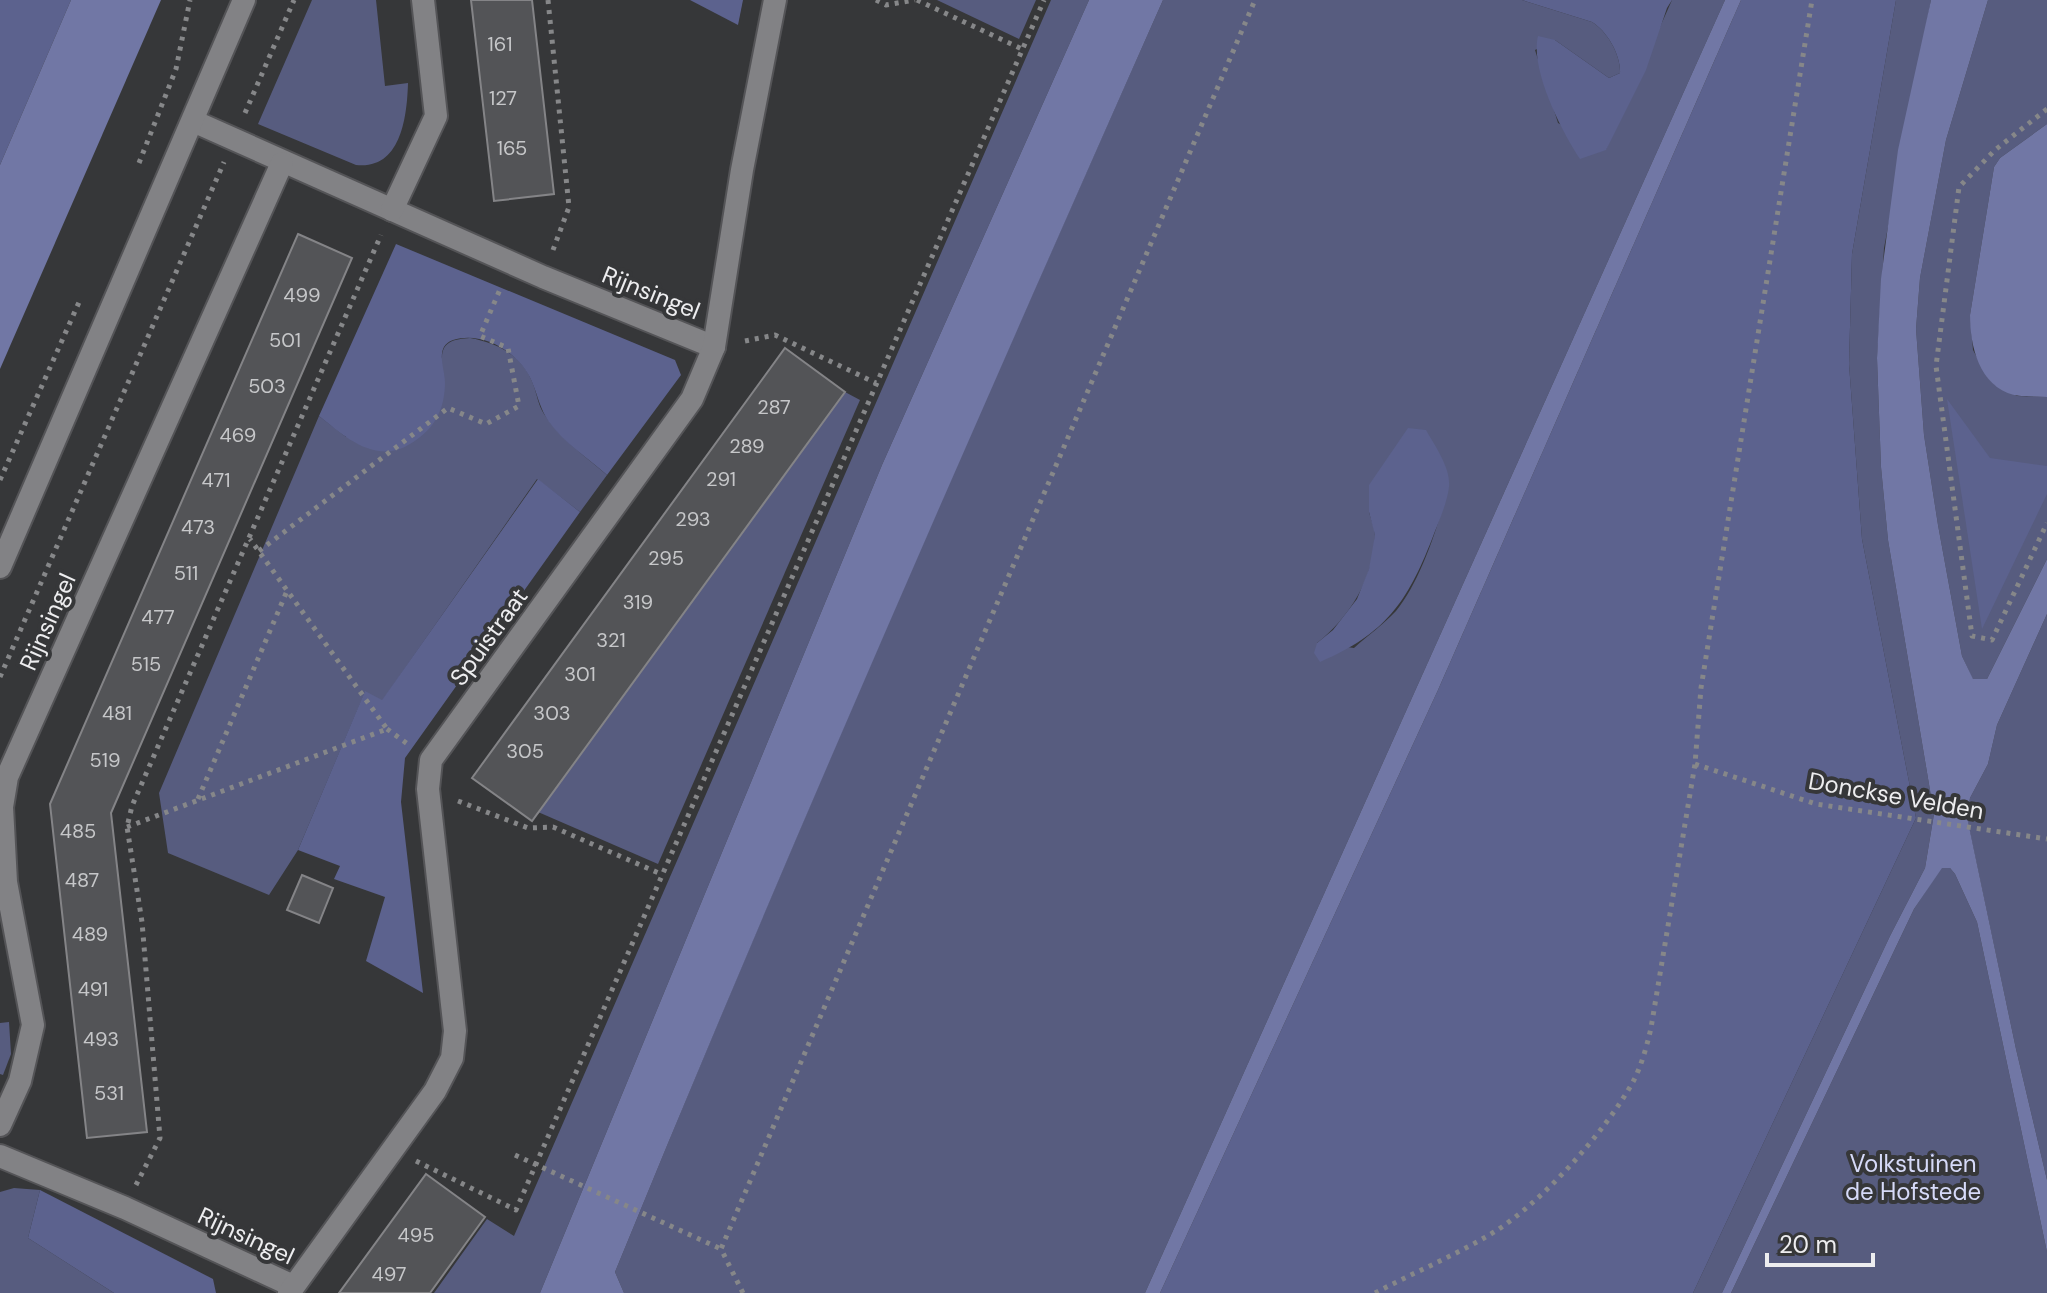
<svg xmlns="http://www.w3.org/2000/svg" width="2047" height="1293" viewBox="0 0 2047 1293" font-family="'DM Sans',sans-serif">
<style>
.green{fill:#575c7f;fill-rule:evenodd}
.forest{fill:#5c628e}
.water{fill:#7177a5}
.building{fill:#535457;stroke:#848487;stroke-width:2}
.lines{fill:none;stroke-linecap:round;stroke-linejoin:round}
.minor-casing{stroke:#545457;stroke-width:26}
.tertiary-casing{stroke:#545457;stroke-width:26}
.path{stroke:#868789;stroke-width:5;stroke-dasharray:4 6;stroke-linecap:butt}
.minor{stroke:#828285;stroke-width:22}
.tertiary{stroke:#828285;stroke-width:22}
.labels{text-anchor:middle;stroke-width:8;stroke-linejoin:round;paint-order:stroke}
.number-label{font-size:20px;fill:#c6c7c9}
.street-label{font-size:24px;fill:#ededef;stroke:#363739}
.park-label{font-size:24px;fill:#d6daf8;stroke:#363739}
</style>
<rect width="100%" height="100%" fill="#363739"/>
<g class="green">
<path d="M312,0h64l9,86 23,-3c-1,34 -7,87 -52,82l-98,-41z"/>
<path d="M937,0h99l-17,39z"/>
<path d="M1051,0h38l-207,465 -342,828h-106l53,-74 27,17z"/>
<path d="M1163,0h359l70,22c15,9 29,33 28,51l-11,5 -54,-38 -20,10 23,73 48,26 66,-149h53l-580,1293h-521l-9,-21c174,-427 360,-850 548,-1272zM1449,484c-9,37 -28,97 -53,127 -12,13 -29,25 -42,37l-37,-5c32,-25 57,-65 58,-107 0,-8 -4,-16 -6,-24z"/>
<path d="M1896,0h35l-47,248 -7,110 4,109 7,73 46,274 -9,54 -35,68 -168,357h-29l223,-475 -54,-279 -13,-175 3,-110z"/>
<path d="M1988,0h59v124l-47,34 -6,9 -24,148 3,35 15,28 7,7 22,11 30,1v162l-60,120 -14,1 -11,-24 -24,-131 -14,-90 -8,-106 4,-51 26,-138z"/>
<path d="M470,338c28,5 53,18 63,46 4,10 5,21 11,30 16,25 41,42 63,61l-27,37 -43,-33 -155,222 -17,-9 -67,158 -29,45 -101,-42 -9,-60 160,-377 27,21 96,-79c0,-17 13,-19 28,-20z"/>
<path d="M845,392l15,8 -202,464 -120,-52z"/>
<path d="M2047,614v566l-31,-131 -49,-231 3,-20 18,-34 9,-39z"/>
<path d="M1941,868h9l5,6 22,48 70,330v41h-316l183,-384z"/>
<path d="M9,1022l2,32 -8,21 -3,-1v-51z"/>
<path d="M14,1188l26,2 -12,48 86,55h-114v-101z"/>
</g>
<g class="forest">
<path d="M0,0h71l-71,165z"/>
<path d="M690,0h53l-5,25z"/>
<path d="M1522,0h150l-5,8 -21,62 -40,80 -26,9c-19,-29 -50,-90 -42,-123l17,4 54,38 11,-5c1,-18 -13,-42 -28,-51z"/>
<path d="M1741,0h155l-44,254 -3,110 13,175 54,279 -223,475h-533l278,-603z"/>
<path d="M396,244l279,116 6,15 -74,100c-19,-17 -43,-32 -58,-53 -9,-13 -11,-26 -17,-40 -11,-28 -48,-52 -79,-42 -19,7 -8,28 -8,43 0,9 -2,22 -6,30 -5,13 -17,24 -29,31 -34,21 -65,-7 -91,-28z"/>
<path d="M1947,399l43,59 57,8v28l-65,135z"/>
<path d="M1408,428l18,2c9,16 25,38 23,57 -2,17 -11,36 -17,52 -25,64 -47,95 -112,123l-6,-9 3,-10 16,-13 24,-31 12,-30 6,-34 -6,-23v-27z"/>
<path d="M538,479l42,33 -175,246 -4,44 22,191 -57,-32 19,-64 -51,-18 6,-13 -42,-16 67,-159 17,9z"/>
<path d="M40,1190l173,89 3,14h-102l-86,-55z"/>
</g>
<g class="water">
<path d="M71,0h90l-161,369v-204z"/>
<path d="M1089,0h74c-187,422 -373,844 -548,1272l9,21h-84l342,-828z"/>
<path d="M1725,0h16l-303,690 -278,603h-15z"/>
<path d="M1931,0h57l-42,140 -26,138 -4,51 8,106 14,90 24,131 11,23h14l60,-120v55l-50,111 -9,39 -18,34 -3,19 49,232 31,131v72l-70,-330 -22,-48 -5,-6h-8l-28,41 -183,384h-9l168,-357 35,-68 9,-54 -46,-274 -7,-73 -4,-109 4,-79 17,-129z"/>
<path d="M2047,124v273c-11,-1 -22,0 -33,-2 -35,-9 -44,-49 -44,-80l24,-148 6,-9z"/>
</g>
<g class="building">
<path d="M471,0h61l22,194 -60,7z"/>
<path d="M298,234l54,24 -241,555 36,319 -60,6 -37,-334z"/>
<path d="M785,348l60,44 -313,429 -60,-43z"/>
<path d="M302,875l31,13 -14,35 -32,-13z"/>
<path d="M426,1174l59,43 -55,76h-91z"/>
</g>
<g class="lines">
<defs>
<g id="minor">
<path d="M193,121l350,156 171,70"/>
<path d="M392,210l44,-94 -13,-116"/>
<path d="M0,1125l20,-44 13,-56 -27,-143 -4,-75 5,-30 275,-614"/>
<path d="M0,1156l125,52 168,78"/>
<path d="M289,1293l146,-202 17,-33 3,-27 -27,-242 3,-29 261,-361 22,-52 28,-177 33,-170"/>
</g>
<path id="tertiary" d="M0,567l244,-567"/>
</defs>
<use href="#minor" class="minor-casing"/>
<use href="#tertiary" class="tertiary-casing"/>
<g class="path">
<path d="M548,0l21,207 -16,43"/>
<path d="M876,0l10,5 29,-5"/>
<path d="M917,0l105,49"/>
<path d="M2047,109l-52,41 -36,37 -23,179 36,270 20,4 55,-117"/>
<path d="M245,113l49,-113"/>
<path d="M139,163l37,-94 14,-69"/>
<path d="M745,341l30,-6 101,48"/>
<path d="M0,480l80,-180"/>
<path d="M259,551l189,-143 38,16 33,-18 -11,-58 -28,-12 21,-49"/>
<path d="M0,677l224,-515"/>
<path d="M387,729l22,16"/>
<path d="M1695,764l121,40 231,35"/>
<path d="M198,799l89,-208"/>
<path d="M458,801l70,27 25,-1 108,47"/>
<path d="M127,827l260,-98 -137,-190"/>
<path d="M515,1155l206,94"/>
<path d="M416,1161l100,49 528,-1210"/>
<path d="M136,1185l24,-47 -18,-216 -15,-95 5,-21 249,-571"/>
<path d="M743,1293l-22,-44 534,-1249"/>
<path d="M1375,1293c36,-19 74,-35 109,-55 53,-29 121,-105 150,-158 8,-16 13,-35 17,-52l44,-264 6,-76 111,-688"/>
</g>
<use href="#minor" class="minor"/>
<use href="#tertiary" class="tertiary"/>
</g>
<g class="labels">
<g class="number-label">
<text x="500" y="51">161</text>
<text x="503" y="105">127</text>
<text x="512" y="155">165</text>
<text x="302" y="302">499</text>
<text x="285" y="347">501</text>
<text x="267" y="393">503</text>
<text x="774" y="414">287</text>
<text x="238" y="442">469</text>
<text x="747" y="453">289</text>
<text x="721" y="486">291</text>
<text x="216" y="487">471</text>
<text x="693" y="526">293</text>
<text x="198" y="534">473</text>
<text x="666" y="565">295</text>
<text x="186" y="580">511</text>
<text x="638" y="609">319</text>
<text x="158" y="624">477</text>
<text x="611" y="647">321</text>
<text x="146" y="671">515</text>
<text x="580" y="681">301</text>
<text x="117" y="720">481</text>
<text x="552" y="720">303</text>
<text x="525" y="758">305</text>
<text x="105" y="767">519</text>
<text x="78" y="838">485</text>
<text x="82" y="887">487</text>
<text x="90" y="941">489</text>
<text x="93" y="996">491</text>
<text x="101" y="1046">493</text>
<text x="109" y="1100">531</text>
<text x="416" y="1242">495</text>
<text x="389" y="1281">497</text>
</g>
<g class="street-label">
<text transform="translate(651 293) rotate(22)" y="8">Rijnsingel</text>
<text transform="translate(48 622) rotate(-66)" y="8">Rijnsingel</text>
<text transform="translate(489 637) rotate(-54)" y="8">Spuistraat</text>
<text transform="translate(1896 796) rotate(10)" y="8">Donckse Velden</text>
<text transform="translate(246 1236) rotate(25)" y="8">Rijnsingel</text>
</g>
<g class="park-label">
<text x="1913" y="1172">Volkstuinen<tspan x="1913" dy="28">de Hofstede</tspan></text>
</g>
</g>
<path d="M1767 1253v12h106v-12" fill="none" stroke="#ededef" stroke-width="4"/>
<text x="1779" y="1253" font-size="24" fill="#ededef" stroke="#363739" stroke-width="6" paint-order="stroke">20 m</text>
</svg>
